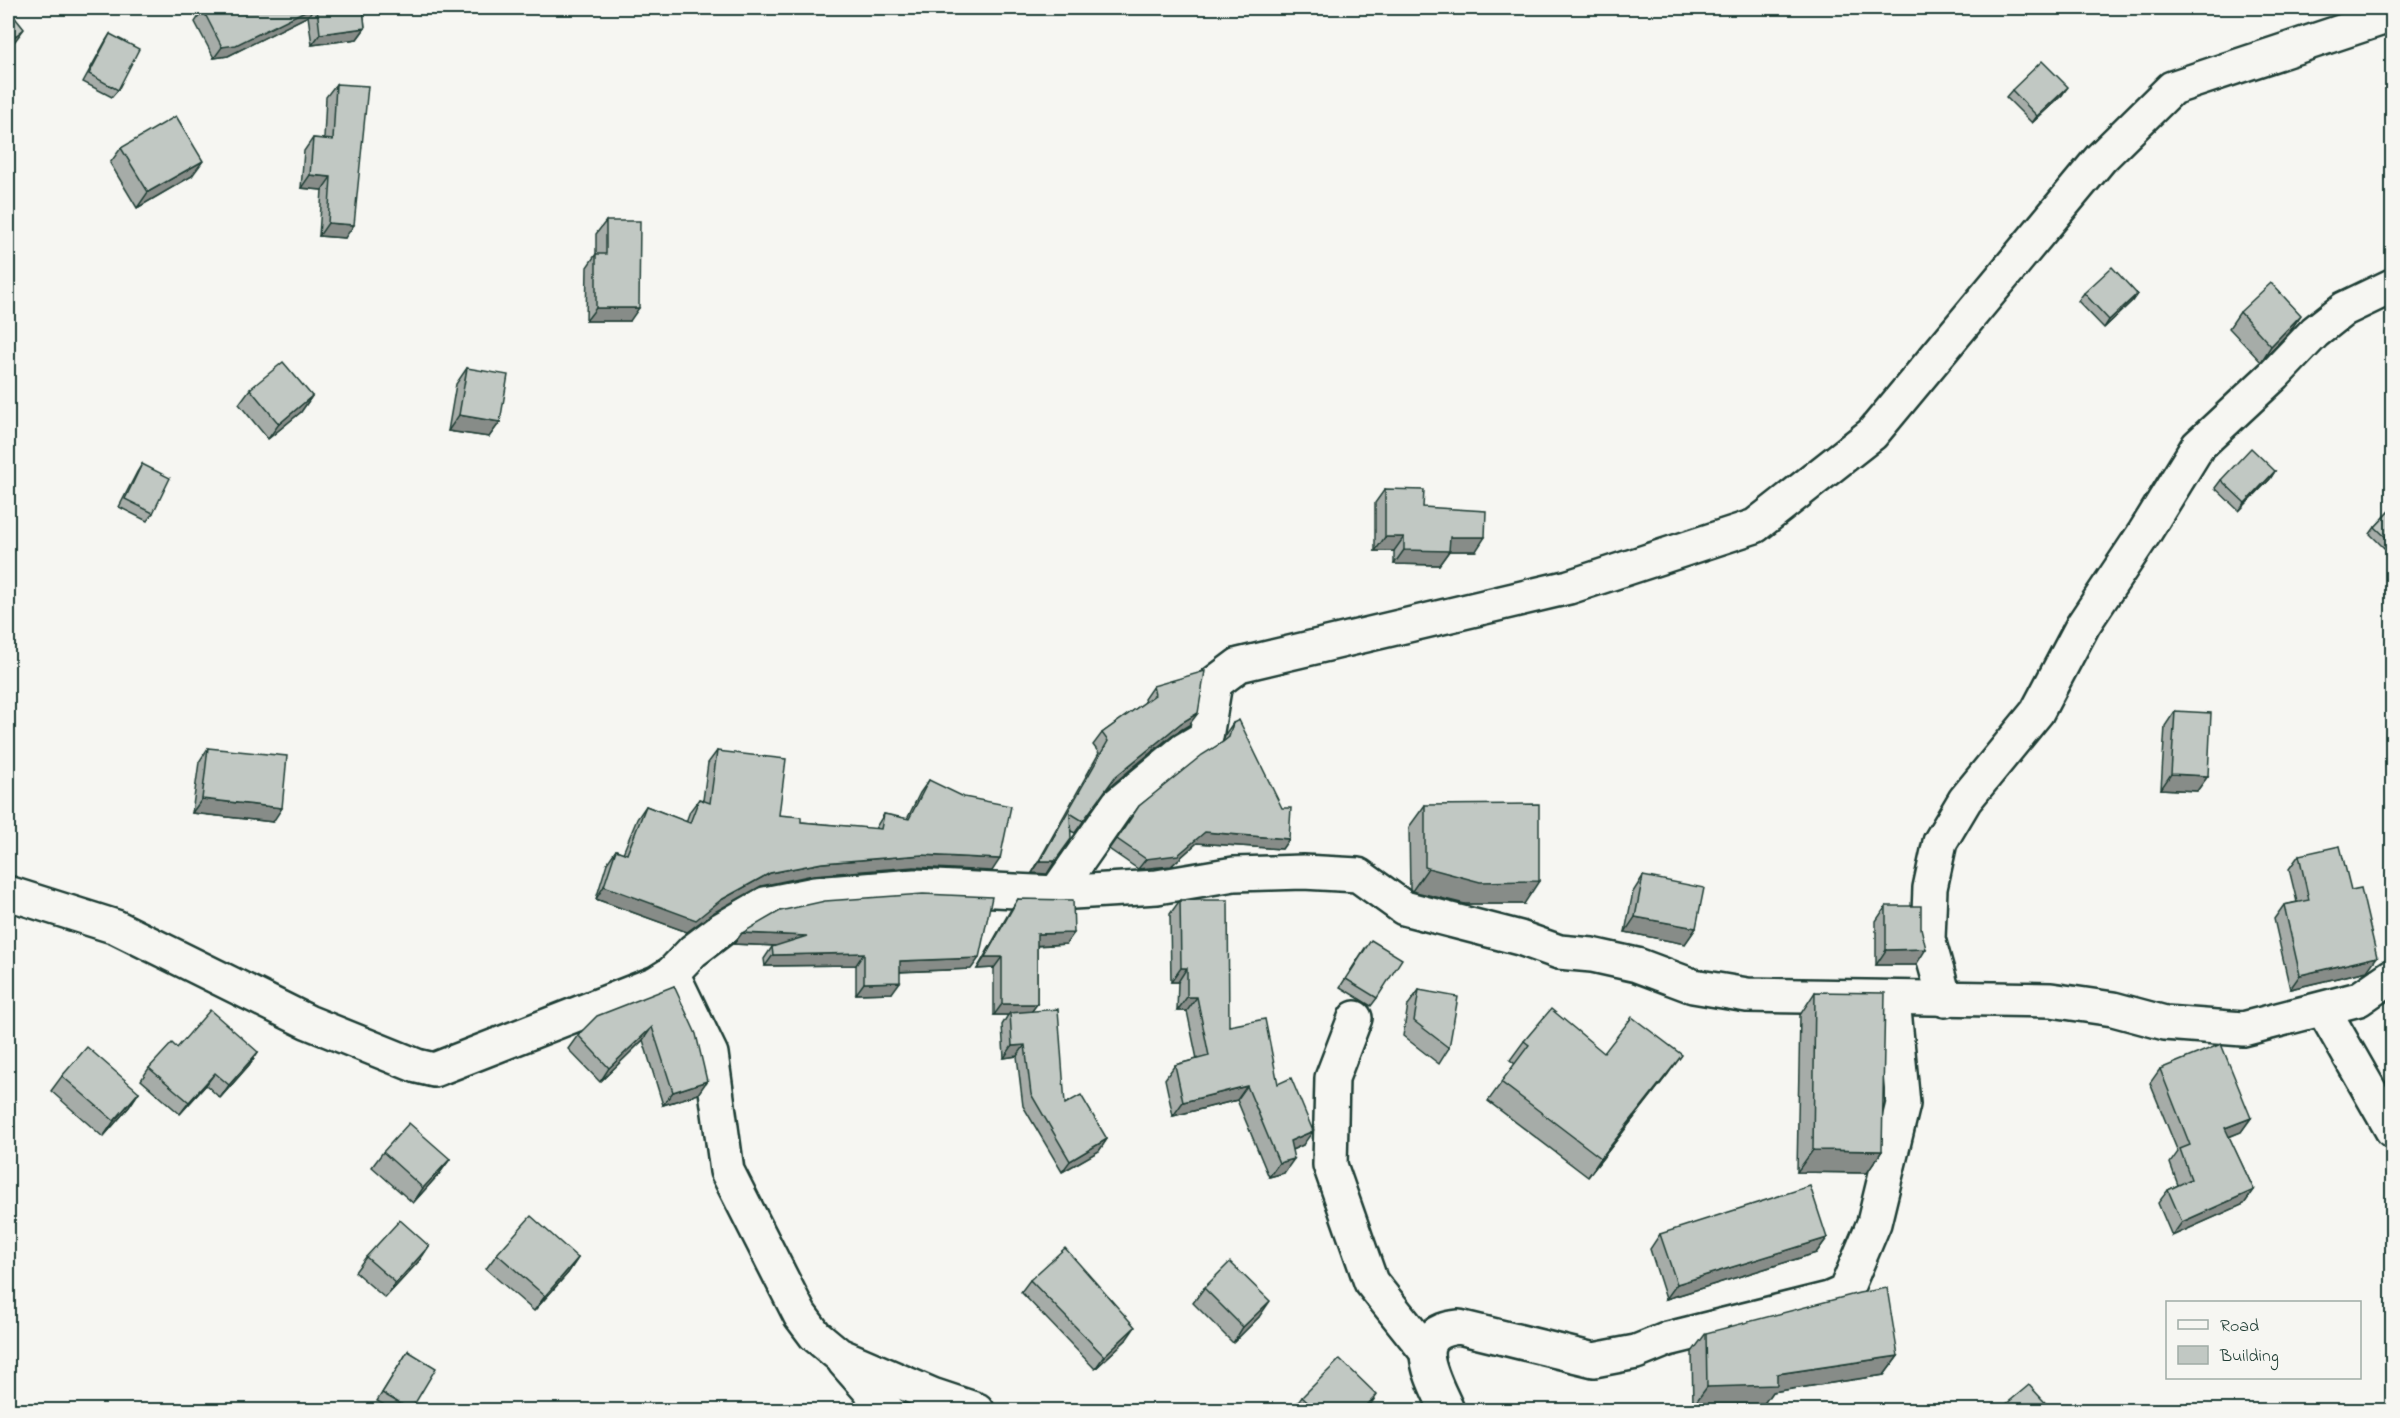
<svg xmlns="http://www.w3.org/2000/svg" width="2400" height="1418" viewBox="0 0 2400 1418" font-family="'Indie Flower',sans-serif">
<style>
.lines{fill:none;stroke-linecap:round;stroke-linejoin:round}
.minor-casing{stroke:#1f3d34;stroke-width:38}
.minor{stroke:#f6f6f2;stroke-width:33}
.wall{fill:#a6aca8;stroke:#1f3d34;stroke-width:1.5}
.shaded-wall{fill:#878c88;stroke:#1f3d34;stroke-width:1.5}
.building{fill:#c1c8c3;stroke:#1f3d34;stroke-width:1.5}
</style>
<rect width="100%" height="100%" fill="#f6f6f2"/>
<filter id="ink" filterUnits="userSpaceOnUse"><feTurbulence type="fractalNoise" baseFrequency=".0167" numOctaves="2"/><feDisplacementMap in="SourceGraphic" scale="12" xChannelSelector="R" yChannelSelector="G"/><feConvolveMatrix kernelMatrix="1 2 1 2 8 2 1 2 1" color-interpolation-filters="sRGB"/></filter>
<g filter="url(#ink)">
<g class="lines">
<defs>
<g id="minor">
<path d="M8,893l108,34 192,95 109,44 17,4 222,-87 16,-10 21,-22 29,-22 43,-25 50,-10 100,-8 141,7 101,-6 77,-13 69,-2 55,3 46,33 116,30 39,14 33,3 45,10 56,21 54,9 304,5 62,9 52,14 78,6 116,-30 33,-23"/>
<path d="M1056,893l62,-89 66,-54 22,-13 9,-54 24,-18 330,-78 186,-61 117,-92 229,-276 71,-70 220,-73"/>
<path d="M672,973l39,81 16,117 73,144 15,20 24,20 93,40 45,15"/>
<path d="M1945,1000l-17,-61 2,-51 10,-46 25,-42 72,-88 46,-87 62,-93 53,-86 77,-72 40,-42 29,-23 48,-23"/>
<path d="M2323,1009l69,121"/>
<path d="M1355,1018l-23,60 -2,87 41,117 55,69"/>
<path d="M844,1361l43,49"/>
<path d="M1447,1410c-13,-30 -43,-78 12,-83l135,33 42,-8 32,-13 161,-40 16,-7 29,-69 29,-119 -10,-105"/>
</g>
</defs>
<use href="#minor" class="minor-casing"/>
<use href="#minor" class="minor"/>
</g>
<g class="wall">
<path d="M209,8h154l2,20 -8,11 -45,6 -4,-29 -80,40 -14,2 -19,-36 8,-12z"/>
<path d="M110,34l8,56 -6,7 -29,-15 22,-40z"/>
<path d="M336,84l9,154 -26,-2 3,-46 -21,-2 3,-37 9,-13 11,1 2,-42z"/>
<path d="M2012,90l50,5 -30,28 -26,-26z"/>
<path d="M121,148l71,28 -55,32 -27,-45z"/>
<path d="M606,221l24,100h-44l1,-54 9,-13v-20z"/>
<path d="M2084,293l53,1 -5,7 -28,27 -26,-27z"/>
<path d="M2240,312l50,19 -29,31 -32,-34z"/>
<path d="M467,368l33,54 -11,15 -41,-6 8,-47z"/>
<path d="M250,389l62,7 -11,16 -33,27 -29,-35z"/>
<path d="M142,464l11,49 -6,8 -28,-14 18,-35z"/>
<path d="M2275,471l-5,8 -31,32 -24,-23 6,-8z"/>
<path d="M1385,489l38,18 53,44h-27l-10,14 -45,-1v-13h-19v-48z"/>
<path d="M2392,509v47l-22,-22 5,-7z"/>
<path d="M1153,686l36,39 -17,10 -66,55 -31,43 -4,-2 -24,43 -15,-1 67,-120 -6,-8 9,-12 43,-31 -1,-3z"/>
<path d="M2175,711l33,65 -11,15 -36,-2 4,-63z"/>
<path d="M1233,723l56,116 -7,10 -85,-6 -26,23 -33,3 -29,-20 30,-43 84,-64 3,-9z"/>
<path d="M208,748l65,74 -81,-9 7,-51z"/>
<path d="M717,751l62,64 22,7 74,7 9,-15 23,5 13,-26 9,-13 63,91 -78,-4 -101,8 -52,11 -48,27 -26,19 -91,-33 11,-36 9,-13 7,3 14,-34 9,-13 40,16 4,-11 9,-12 4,1 5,-37z"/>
<path d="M1425,805l99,99h-59l-53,-13 -2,-2 -1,-62z"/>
<path d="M2299,855l68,116 -77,18 -16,-70 10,-14 13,-3 -8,-33z"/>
<path d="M1643,876l53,52 -11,16 -60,-12 8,-40z"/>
<path d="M1018,899l48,45 -29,2v58l-6,8 34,92 42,35 -8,12 -37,21 -39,-66 -6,-50 -13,2 -2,-33 6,-10h-14v-47l-17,1 33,-58z"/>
<path d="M1180,900l49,126 49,58 25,61 -11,5 -8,23 -15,4 -32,-77 -64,16 -8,-37 10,-14 22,-6 -10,-48h-10l1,-29h-7l-1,-68z"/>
<path d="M1886,906l30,59h-40v-44z"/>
<path d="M780,911l191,58 -71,3 -8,21 -36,1v-29l-91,1 -1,-7 8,-12 4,-1 -42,-2z"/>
<path d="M1365,948l12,50 -6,8 -31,-19z"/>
<path d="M674,986l24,108 -35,11 -20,-65 -43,42 -32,-33 10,-14z"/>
<path d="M1419,990l30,58 -10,16 -36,-28 5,-31z"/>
<path d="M1815,992l67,159 -15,22 -70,-1 3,-157z"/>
<path d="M1524,1041l80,12 64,21 -80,103 -100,-76 27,-37 -5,-4z"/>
<path d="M177,1048l81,4 -9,13 -29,33 -14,-13 -26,29 -39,-34 8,-12z"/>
<path d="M2160,1069l91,49 -10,14 -12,5 25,53 -10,14 -72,32 -14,-33 10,-13 10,-5 -8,-22 8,-11 -28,-69z"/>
<path d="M62,1076l77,16 -10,15 -26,30 -52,-46z"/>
<path d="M383,1152l67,7 -11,15 -26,29 -41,-36z"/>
<path d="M1660,1234l167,4 -11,15 -150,46 -16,-50z"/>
<path d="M429,1246l-10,15 -34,37 -30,-26 11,-15z"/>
<path d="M497,1254l81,4 -10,15 -34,38 -48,-42z"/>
<path d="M1030,1280l96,60 -31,29 -74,-77z"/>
<path d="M1204,1288l55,29 -26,26 -40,-40z"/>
<path d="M1706,1333l192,23 -14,19 -112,17 -9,13 -70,1 -1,-54z"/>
<path d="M408,1351l3,59h-18l-16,-9z"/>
<path d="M1302,1397l65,13h-75z"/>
</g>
<g class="shaded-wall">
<path d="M311,8h3l-6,8 -80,40 -14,2 8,-11z"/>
<path d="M365,28l-8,11 -45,6 8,-11z"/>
<path d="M24,29l-9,12 -7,6v-5z"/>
<path d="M2068,87l-6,8 -30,28 5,-7z"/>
<path d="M203,161l-11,15 -55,32 11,-16z"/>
<path d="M310,175l21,2 -9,13 -21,-2z"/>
<path d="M328,223l26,2 -9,13 -26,-2z"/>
<path d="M2137,294l-5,7 -28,27 5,-8z"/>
<path d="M596,308h43l-9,13h-44z"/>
<path d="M2301,315l-11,16 -29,31 10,-16z"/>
<path d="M312,396l-11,16 -33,27 11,-15z"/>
<path d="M459,415l41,7 -11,15 -41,-6z"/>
<path d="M2275,471l-5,8 -31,32 6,-8z"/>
<path d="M1385,537h19l-10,14h-19z"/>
<path d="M1450,537h35l-9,14h-27l-10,14 -45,-1 10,-14z"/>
<path d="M1198,713l-9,12 -17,10 -66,55 -31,43 40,-56 66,-54z"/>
<path d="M2171,774l37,2 -11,15 -36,-2z"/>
<path d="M202,799l80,9 -9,14 -81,-9z"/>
<path d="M1205,832l84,7 -7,10 -85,-6 -26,23 -33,3 8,-10z"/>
<path d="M922,855l78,4 -8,12 -78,-4 -101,8 -52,11 -48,27 -26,19 -91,-33 8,-13 117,14 49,-27 52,-10z"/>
<path d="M1040,861h15l-8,13 -15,-1z"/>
<path d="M1428,868l111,13 -15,23h-59l-53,-13z"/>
<path d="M1635,917l61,11 -11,16 -60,-12z"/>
<path d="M742,933l65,3 -8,11 -65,-3z"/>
<path d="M1074,933l-8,11 -37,2 8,-12z"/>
<path d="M1926,949l-10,16h-40l10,-15z"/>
<path d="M864,953l-8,12 -91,1 8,-11z"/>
<path d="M985,957h17l-8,11 -17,1z"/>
<path d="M2377,957l-10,14 -77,18 10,-14z"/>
<path d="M979,958l-8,11 -79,3 8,-11z"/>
<path d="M1181,968h6l-9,14h-7z"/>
<path d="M900,982l-8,11 -36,1 8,-11z"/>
<path d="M1187,997h10l-10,14h-10z"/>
<path d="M1002,1004h35l-8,11 -19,-2 -2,2h-14z"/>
<path d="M652,1027l-9,13 -43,42 9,-14z"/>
<path d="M1025,1045l-8,11 -13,2 8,-12z"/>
<path d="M258,1052l-9,13 -29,33 9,-13z"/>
<path d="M1682,1055l-14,19 -80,103 13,-19z"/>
<path d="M215,1073l-9,12 -26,29 9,-12z"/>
<path d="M707,1081l-9,13 -35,11 10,-13z"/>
<path d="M1247,1086l-10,14 -64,16 10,-14z"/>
<path d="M139,1092l-10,15 -26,30 11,-16z"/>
<path d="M2251,1118l-10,14 -26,10 10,-14z"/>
<path d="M1313,1131l-10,14 -23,10 10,-14z"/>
<path d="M1107,1139l-8,12 -37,21 8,-11z"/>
<path d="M1813,1150l69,1 -15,22 -70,-1z"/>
<path d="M450,1159l-11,15 -26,29 10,-15z"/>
<path d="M1294,1159l-10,14 -15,4 10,-14z"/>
<path d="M2254,1190l-10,14 -72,32 10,-14z"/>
<path d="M1827,1238l-11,15 -150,46 11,-15z"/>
<path d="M429,1246l-10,15 -34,37 11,-15z"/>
<path d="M578,1258l-10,15 -34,38 11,-15z"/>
<path d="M1270,1301l-11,16 -26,26 10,-16z"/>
<path d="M1135,1327l-9,13 -31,29 9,-13z"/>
<path d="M1898,1356l-14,19 -112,17 -9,13 -70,1 14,-19 70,-13z"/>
<path d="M1377,1395l-10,15h-5z"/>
</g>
<g class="building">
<path d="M209,8h102l-75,37 -14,2 -19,-37z"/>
<path d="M317,8h46l2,20 -45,6z"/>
<path d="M8,9l16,20 -16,13z"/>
<path d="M110,34l29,15 -21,41 -29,-16z"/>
<path d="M2042,61l26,26 -31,29 -25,-26z"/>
<path d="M336,84l32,2 -14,139 -26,-2 3,-46 -21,-2 3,-37 20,2z"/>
<path d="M176,116l27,45 -55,31 -27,-44z"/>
<path d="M606,221h34l-1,87h-43v-54h10z"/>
<path d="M2112,267l25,27 -28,26 -25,-27z"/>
<path d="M2271,283l30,32 -30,31 -31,-34z"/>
<path d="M283,362l29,34 -33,28 -29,-35z"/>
<path d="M467,368l41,7 -8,47 -41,-7z"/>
<path d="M2251,448l24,23 -30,32 -24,-23z"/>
<path d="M142,464l28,14 -17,35 -28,-14z"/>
<path d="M1385,489l39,1 -1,17 63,4 -1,26h-35l-1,14 -45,-1v-13h-19z"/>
<path d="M2392,509v34l-17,-16z"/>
<path d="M1205,671l-7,42 -17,10 -66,54 -32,44 -13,-8 1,26 -16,22h-15l68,-120 -6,-8 53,-38 -2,-9z"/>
<path d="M2175,711l36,2 -3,63 -37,-2z"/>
<path d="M1239,720l43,88h9l-2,31 -84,-7 -27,23 -32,4 -29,-20 22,-33 63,-51 21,-13 6,-5 4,-14z"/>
<path d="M208,748l79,8 -5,52 -80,-9z"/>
<path d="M717,751l69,8 -7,56 22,2v5l80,7 3,-15 25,5 20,-39 35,17 47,9 -11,53 -78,-4 -100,8 -52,10 -49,27 -25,20 -92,-34 12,-36 11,4 19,-48 44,17 9,-24 11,4z"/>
<path d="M1539,804v77l-59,1 -52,-14 -3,-1v-62z"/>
<path d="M2340,846l11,44 10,-2 16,69 -77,18 -16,-70 25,-5 -10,-45z"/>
<path d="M1643,876l61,12 -8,40 -61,-11z"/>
<path d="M923,894l69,3 -13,61 -79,3v21l-36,1v-30l-91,2 -1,-8 35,-11 -65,-3 38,-22 45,-10z"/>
<path d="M1018,899l55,1 1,33 -37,1v70h-35v-47h-17z"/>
<path d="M1180,900h48l1,126 36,-7 13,65 13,-6 22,53 -23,10 4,18 -15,4 -32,-77 -64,16 -8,-37 34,-9 -12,-59h-10v-29h-6z"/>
<path d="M1886,906h35v22l5,21 -40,1z"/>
<path d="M1371,940l31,19 -25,39 -31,-19z"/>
<path d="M674,986l22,48 11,47 -34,11 -21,-65 -43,41 -31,-33 19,-19z"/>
<path d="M1419,990l39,7 -9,51 -35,-27z"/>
<path d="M1815,992l70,1 -3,158 -69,-1z"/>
<path d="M1058,1009l7,95 16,-9 26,44 -37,22 -39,-67 -6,-49 -13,1 -2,-33z"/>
<path d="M1551,1009l53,44 28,-36 50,38 -81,103 -100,-76 28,-37 -5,-4z"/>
<path d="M210,1010l48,42 -29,33 -14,-12 -26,29 -40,-34 23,-25 5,5z"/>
<path d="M2221,1044l30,74 -26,10 29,62 -72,32 -14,-32 23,-11 -11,-30 10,-4 -30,-76z"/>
<path d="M87,1047l52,45 -25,29 -52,-45z"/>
<path d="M409,1123l41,36 -27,29 -40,-36z"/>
<path d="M1810,1186l17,52 -150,46 -17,-50z"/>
<path d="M531,1216l47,42 -33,38 -48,-42z"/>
<path d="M400,1220l29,26 -33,37 -30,-26z"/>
<path d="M1065,1248l70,79 -31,29 -74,-76z"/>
<path d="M1230,1262l40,39 -27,26 -39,-39z"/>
<path d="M1887,1288l11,68 -121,18v11l-70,2 -1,-54 153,-40z"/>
<path d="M408,1351l28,17 -25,42 -29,-17z"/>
<path d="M1340,1359l37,36 -15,15h-46l-14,-13z"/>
<path d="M2029,1385l23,25h-53z"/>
</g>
</g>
<rect width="2400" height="1418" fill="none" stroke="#f6f6f2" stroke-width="30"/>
<rect x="15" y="15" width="2370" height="1388" fill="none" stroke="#1f3d34" stroke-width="2" filter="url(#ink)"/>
<rect x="2166" y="1301" width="195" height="78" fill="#f6f6f2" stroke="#a0aca6" stroke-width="1.5"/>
<rect x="2178" y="1320" width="30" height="9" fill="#f6f6f2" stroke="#a0aca6" stroke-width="1.5"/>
<text x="2220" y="1331" font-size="18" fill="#1f3d34">Road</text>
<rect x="2178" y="1346" width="30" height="18" fill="#c1c8c3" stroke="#a0aca6" stroke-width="1.5"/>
<text x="2220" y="1361" font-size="18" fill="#1f3d34">Building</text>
</svg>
